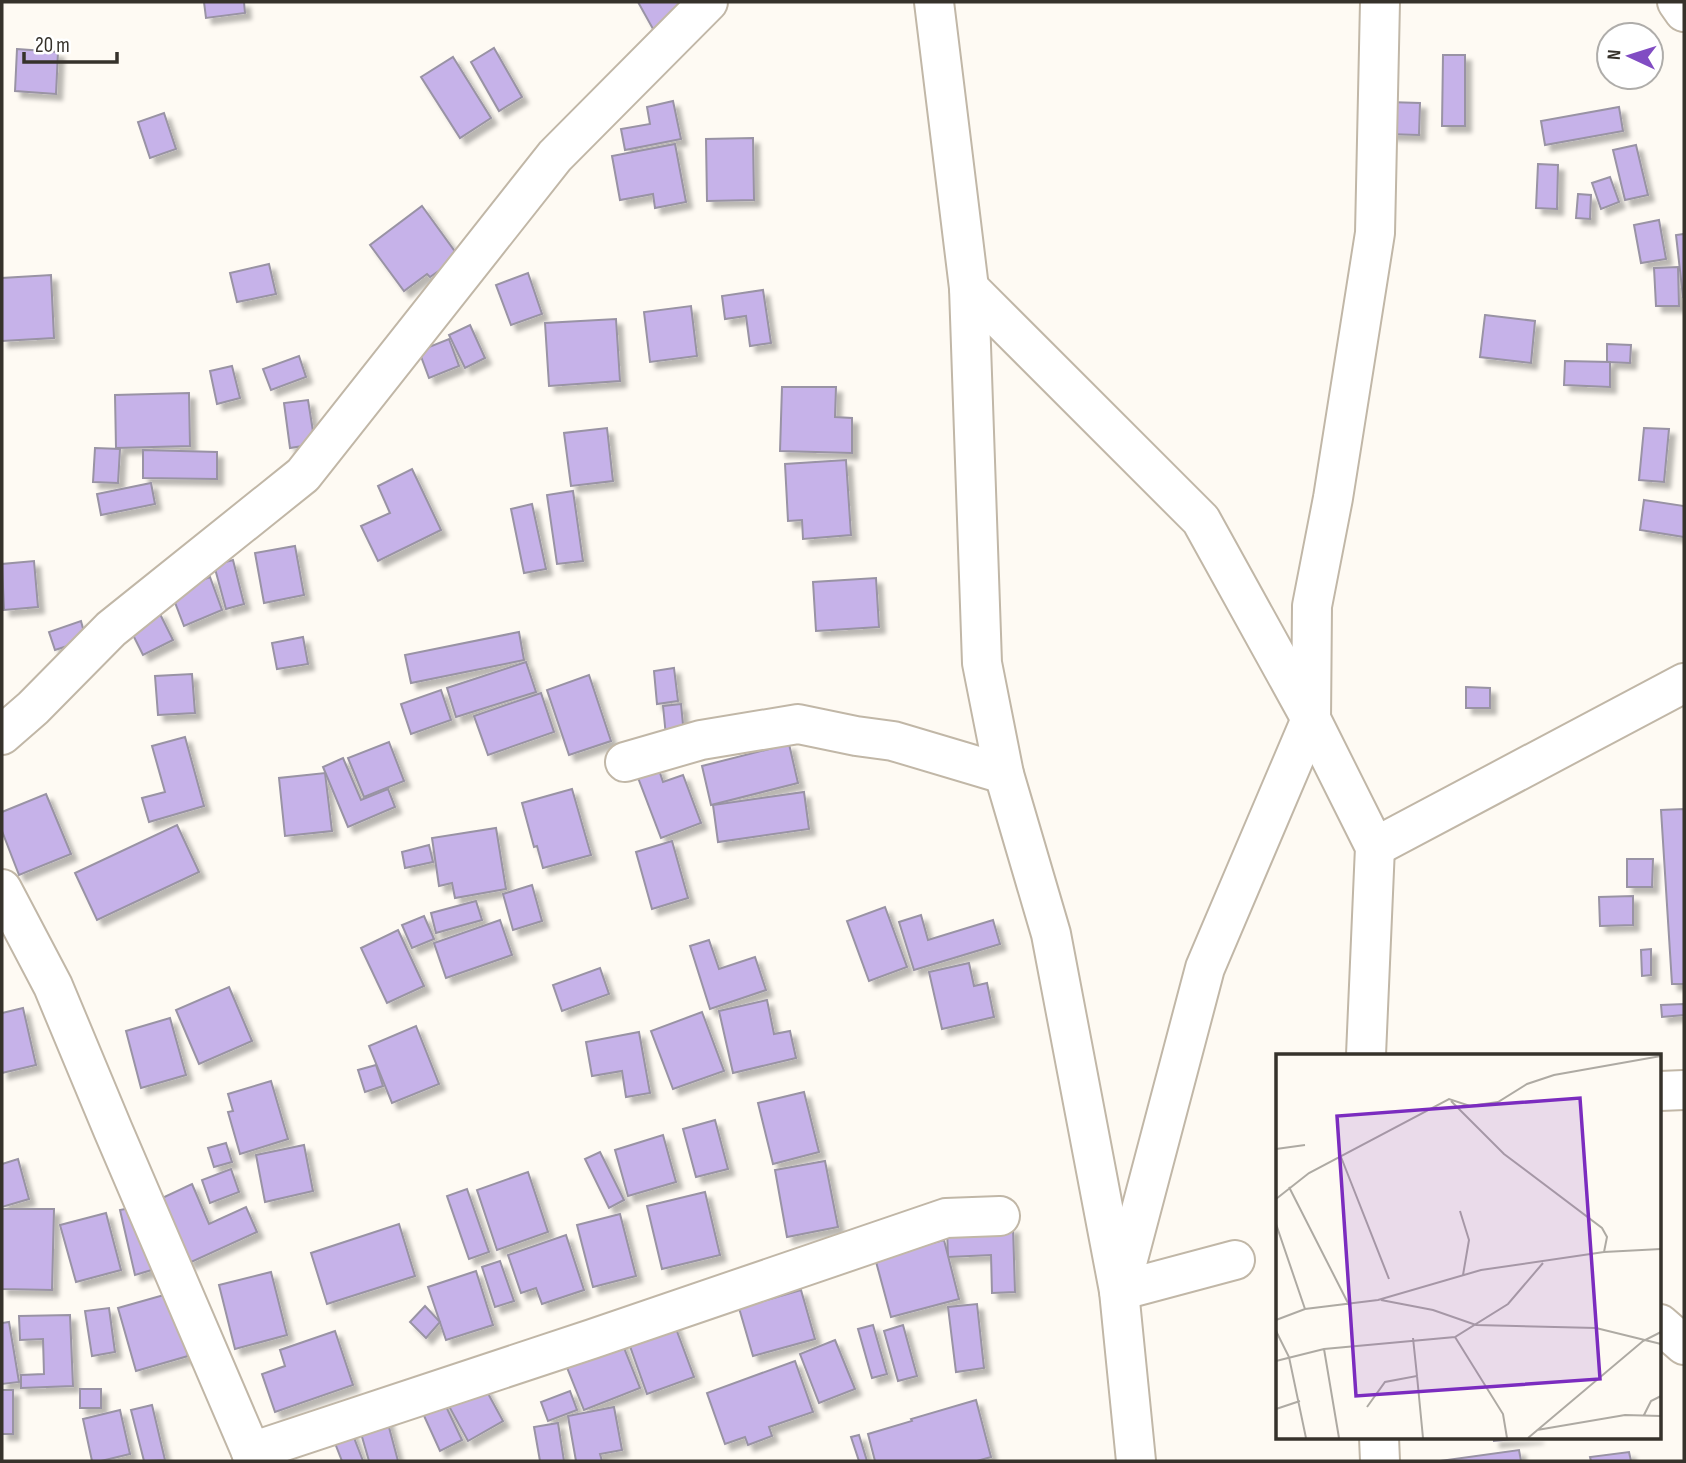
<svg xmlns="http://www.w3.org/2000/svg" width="1686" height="1463" viewBox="0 0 1686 1463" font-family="'Sofia Sans Condensed',sans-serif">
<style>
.building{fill:#c6b2e9;stroke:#9993a4;stroke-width:2;filter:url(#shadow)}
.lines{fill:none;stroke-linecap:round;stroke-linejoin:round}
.minor-casing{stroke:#c1b7a7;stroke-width:42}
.minor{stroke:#fff;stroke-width:38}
.inset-road{fill:none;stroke:#aeaaa3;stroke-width:2}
.view{fill:#7b2cbf;fill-opacity:0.15;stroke:#7b2cbf;stroke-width:3.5}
.inset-edge{fill:none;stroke:#36322b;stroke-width:3.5}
</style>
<defs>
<filter id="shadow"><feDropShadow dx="6" dy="6" stdDeviation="2" flood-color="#0004"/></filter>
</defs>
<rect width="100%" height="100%" fill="#fefaf3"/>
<g class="building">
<path d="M204,2h40l1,11 -39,5z"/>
<path d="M638,2h48l4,6 -37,21z"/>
<path d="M494,48l28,49 -23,14 -28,-49z"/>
<path d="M17,49l41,3 -2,42 -41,-3z"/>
<path d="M1443,55h22v71h-23z"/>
<path d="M453,57l38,61 -31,20 -39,-61z"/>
<path d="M673,101l8,38 -56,11 -4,-21 29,-5 -3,-17z"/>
<path d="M1388,102l32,1 -1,32 -32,-1z"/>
<path d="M1619,107l4,24 -78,14 -4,-24z"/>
<path d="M164,113l12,36 -26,9 -12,-36z"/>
<path d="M753,138l1,62 -47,1 -1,-62z"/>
<path d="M675,144l11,58 -31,6 -2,-14 -33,6 -8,-44z"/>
<path d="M1636,145l12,50 -23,5 -12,-50z"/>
<path d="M1538,164l20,1 -1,44 -21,-1z"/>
<path d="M1610,177l9,25 -18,7 -9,-26z"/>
<path d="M1578,194l13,1 -1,24 -14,-1z"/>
<path d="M422,206l37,51 -29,20 -3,-3 -23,17 -34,-46z"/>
<path d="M1659,220l7,39 -25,4 -7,-38z"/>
<path d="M1684,234v63h-1l-7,-62z"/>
<path d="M269,264l7,30 -39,8 -7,-29z"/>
<path d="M1678,267l1,39h-23l-2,-38z"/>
<path d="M528,273l14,41 -31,11 -15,-40z"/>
<path d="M51,275l3,63 -52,3v-63z"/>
<path d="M763,290l8,53 -21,3 -4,-30 -21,3 -3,-23z"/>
<path d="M691,306l6,50 -47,6 -6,-50z"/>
<path d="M1485,315l50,6 -4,42 -51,-6z"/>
<path d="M616,319l4,62 -71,5 -4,-63z"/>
<path d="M470,325l15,33 -20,10 -16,-33z"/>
<path d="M449,339l10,27 -30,12 -10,-27z"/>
<path d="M1607,344l24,1 -1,18 -23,-1z"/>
<path d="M299,356l7,21 -35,13 -8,-21z"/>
<path d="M1565,361l45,1v25l-46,-2z"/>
<path d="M232,366l8,32 -23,6 -7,-33z"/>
<path d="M782,387h54l-1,30 17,1v35l-72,-2z"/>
<path d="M189,393l1,53 -74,2 -1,-53z"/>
<path d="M308,400l7,44 -25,4 -6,-45z"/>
<path d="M607,428l6,53 -42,5 -7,-53z"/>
<path d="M1644,428l25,1 -5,53 -25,-2z"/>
<path d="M95,448l25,1 -2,34 -25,-1z"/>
<path d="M143,450l74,2v27l-74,-1z"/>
<path d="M846,460l5,75 -48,4 -1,-19 -14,1 -3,-57z"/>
<path d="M412,469l29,61 -63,31 -17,-35 29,-13 -12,-27z"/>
<path d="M151,483l4,21 -54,11 -4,-21z"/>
<path d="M573,491l10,70 -26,3 -10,-69z"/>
<path d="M1644,500l40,6v31l-44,-7z"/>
<path d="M532,504l14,65 -22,4 -13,-64z"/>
<path d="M295,546l9,49 -40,8 -9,-50z"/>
<path d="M233,560l11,44 -18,5 -12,-44z"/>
<path d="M34,561l4,46 -34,3 -2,-46z"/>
<path d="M210,577l12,33 -38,16 -13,-34z"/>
<path d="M876,578l3,49 -63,4 -3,-49z"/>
<path d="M159,612l14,28 -30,15 -14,-28z"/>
<path d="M81,621l5,19 -31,10 -6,-18z"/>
<path d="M519,632l5,28 -113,23 -6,-28z"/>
<path d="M303,637l5,27 -31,5 -5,-26z"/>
<path d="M526,662l10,30 -80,25 -9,-29z"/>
<path d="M674,668l4,33 -21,3 -3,-33z"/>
<path d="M192,674l3,39 -37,2 -3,-39z"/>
<path d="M589,675l22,66 -42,14 -22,-65z"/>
<path d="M1466,687l24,1v20h-24z"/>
<path d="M441,690l10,30 -40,14 -10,-30z"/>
<path d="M541,693l13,39 -66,23 -14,-39z"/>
<path d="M681,704l3,31 -18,1 -3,-30z"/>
<path d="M185,737l19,69 -55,16 -7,-24 23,-6 -13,-46z"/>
<path d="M389,742l15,39 -40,16 -16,-39z"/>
<path d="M789,744l9,39 -87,22 -9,-39z"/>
<path d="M343,758l18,42 27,-11 7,18 -47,20 -25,-60z"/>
<path d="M658,767l5,15 20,-7 18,48 -40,15 -24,-63z"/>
<path d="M325,773l7,58 -47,5 -6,-58z"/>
<path d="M572,789l19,66 -48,13 -6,-22 -3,1 -12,-44z"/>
<path d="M804,792l5,37 -91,13 -5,-37z"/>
<path d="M46,794l25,60 -52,21 -17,-44v-19z"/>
<path d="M1684,809v175h-12l-11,-174z"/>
<path d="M177,825l22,47 -102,48 -22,-47z"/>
<path d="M496,828l10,61 -51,9 -3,-15 -13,3 -7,-48z"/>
<path d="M672,841l16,57 -36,11 -16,-57z"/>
<path d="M429,845l4,17 -28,6 -3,-16z"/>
<path d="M1627,859h26l-1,28h-25z"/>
<path d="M532,885l10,36 -29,9 -10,-36z"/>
<path d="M1633,896v29l-33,1 -1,-29z"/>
<path d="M476,901l6,19 -46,13 -5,-20z"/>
<path d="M885,907l22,60 -38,14 -22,-60z"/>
<path d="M921,915l7,25 65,-20 7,24 -86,26 -15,-48z"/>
<path d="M424,916l10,23 -22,9 -10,-23z"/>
<path d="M500,920l12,35 -66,23 -12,-35z"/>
<path d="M398,930l26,56 -37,17 -26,-55z"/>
<path d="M709,940l10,29 36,-12 11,33 -56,19 -20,-63z"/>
<path d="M1651,949v26l-9,1 -1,-26z"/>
<path d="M969,963l5,23 13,-3 7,34 -52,12 -13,-57z"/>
<path d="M600,968l9,26 -47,17 -9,-26z"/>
<path d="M229,987l23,54 -53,23 -23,-54z"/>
<path d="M767,1000l7,34 16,-3 6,27 -63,15 -14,-62z"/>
<path d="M1684,1004v11l-22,2 -1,-12z"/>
<path d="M23,1008l13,57 -34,8v-60z"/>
<path d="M702,1012l22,59 -51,18 -22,-58z"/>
<path d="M170,1018l16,57 -45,13 -15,-57z"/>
<path d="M416,1026l23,58 -47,19 -23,-57z"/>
<path d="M639,1032l11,61 -24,4 -4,-26 -30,5 -6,-34z"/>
<path d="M376,1065l7,21 -18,6 -7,-22z"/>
<path d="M271,1081l17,58 -48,15 -12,-42 5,-1 -5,-17z"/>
<path d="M804,1092l15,60 -46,12 -15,-61z"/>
<path d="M715,1120l13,49 -32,8 -13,-48z"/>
<path d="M663,1135l13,47 -48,14 -13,-46z"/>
<path d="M226,1143l6,19 -18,5 -6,-19z"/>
<path d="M304,1145l9,46 -48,11 -9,-47z"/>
<path d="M600,1152l24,48 -15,8 -24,-49z"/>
<path d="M18,1159l11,40 -27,8v-43z"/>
<path d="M825,1161l13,66 -51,10 -12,-67z"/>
<path d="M231,1169l8,23 -29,11 -8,-23z"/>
<path d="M528,1172l20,60 -51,18 -20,-60z"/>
<path d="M192,1184l17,40 37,-17 11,25 -68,31 -29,-64z"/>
<path d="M467,1189l22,63 -20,7 -22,-63z"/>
<path d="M705,1192l15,63 -58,14 -15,-63z"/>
<path d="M140,1206l15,63 -20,6 -15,-65z"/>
<path d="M2,1209h52l-2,81 -50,-1z"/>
<path d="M106,1213l15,57 -45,12 -16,-57z"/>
<path d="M620,1214l16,62 -43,11 -16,-62z"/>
<path d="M399,1224l16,52 -88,28 -16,-51z"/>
<path d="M1013,1227l2,65 -23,1 -1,-38 -43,2 -1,-27z"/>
<path d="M566,1235l18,55 -42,14 -6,-16 -15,5 -13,-38z"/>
<path d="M944,1240l15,59 -68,18 -16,-59z"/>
<path d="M500,1261l14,40 -19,6 -13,-40z"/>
<path d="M476,1271l17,54 -47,15 -18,-53z"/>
<path d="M271,1272l16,63 -52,14 -16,-64z"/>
<path d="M801,1290l14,49 -62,17 -14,-48z"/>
<path d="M171,1293l17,63 -52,15 -18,-63z"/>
<path d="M977,1304l7,64 -28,4 -8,-65z"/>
<path d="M425,1306l15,16 -14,16 -16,-16z"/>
<path d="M109,1308l6,44 -23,4 -7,-45z"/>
<path d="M70,1315l3,71 -52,2v-13l23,-1 -1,-35 -23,1 -1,-24z"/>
<path d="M672,1318l22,59 -47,17 -21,-59z"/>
<path d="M9,1322l10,60 -17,2v-61z"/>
<path d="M873,1325l14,49 -15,4 -14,-49z"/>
<path d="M903,1325l14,51 -19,5 -14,-50z"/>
<path d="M335,1331l18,54 -78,27 -13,-38 23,-8 -5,-16z"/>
<path d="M620,1338l20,50 -56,22 -20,-50z"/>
<path d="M835,1340l20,49 -36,14 -19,-49z"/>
<path d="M795,1361l18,51 -44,15 3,9 -24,9 -3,-8 -20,7 -18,-51z"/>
<path d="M479,1377l24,44 -35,20 -24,-44z"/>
<rect x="80" y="1389" width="21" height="19"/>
<rect x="2" y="1390" width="11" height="44"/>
<path d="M570,1391l7,19 -29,11 -7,-19z"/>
<path d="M441,1396l21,44 -22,11 -20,-44z"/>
<path d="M976,1400l15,57 -14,4h-102l-7,-27 44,-13 -1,-2z"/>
<path d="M152,1405l13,55 -21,1 -13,-51z"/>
<path d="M614,1407l8,43 -22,4 2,7h-26l-8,-45z"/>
<path d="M120,1410l10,44 -29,7h-9l-9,-42z"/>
<path d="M386,1416l12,45h-29l-11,-38z"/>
<path d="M558,1423l6,38h-24l-6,-34z"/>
<path d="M349,1425l14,36h-21l-11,-28z"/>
<path d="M859,1435l8,26h-8l-8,-24z"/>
<path d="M1494,1437h44l-44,4z"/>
<path d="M1519,1450l2,11h-81z"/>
<path d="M1629,1452l2,9h-40l-1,-4z"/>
</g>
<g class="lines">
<defs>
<g id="minor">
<path d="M934,2l35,286 13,375 22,111 47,160 68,357 17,170"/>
<path d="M1677,2l7,10"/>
<path d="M969,288l232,232 110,199 64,128 -9,208"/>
<path d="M2,735l31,-27 78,-79 192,-154 252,-319 153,-154"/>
<path d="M625,762l76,-22 97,-16 58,12 37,5 111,33"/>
<path d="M1375,847l309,-164"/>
<path d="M2,889l51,97 60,144 142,331"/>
<path d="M1660,1091l24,-1"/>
<path d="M1122,1282l83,-314 106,-249 1,-113 21,-108 42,-265 5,-231"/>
<path d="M1119,1291l116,-31"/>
<path d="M1660,1324l24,21"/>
<path d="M1379,1437l1,24"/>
<path d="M251,1452l341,-113 354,-121 54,-2"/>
</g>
</defs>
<use href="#minor" class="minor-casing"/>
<use href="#minor" class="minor"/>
</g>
<g transform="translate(1276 1054)">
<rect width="385" height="385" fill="#fefaf3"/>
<path class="inset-road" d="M175,47l53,53 98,74 5,9 -3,15M0,95l29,-4M65,103l48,122M13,133l60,118M0,145l33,-26 140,-74 21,7 28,-4 29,-18 27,-9 107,-19M184,157l9,29 -6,35M0,170l29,85M105,246l52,10 43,15 120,3 65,16M0,266l29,-11 73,-9 103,-30 123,-18 57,-3M0,277l13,26 17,81M179,283l48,77 4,24M48,295l15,89M0,307l48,-12 131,-12 53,-33 35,-41M141,322l6,62M91,353l18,-25 32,-6 -4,-38M0,355l24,-8M368,361l7,-14 10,-5M261,376l88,-15 36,1M252,384l115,-97 18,-9"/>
<path class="view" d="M304,44l20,281 -244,17 -19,-280z"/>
<rect width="385" height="385" class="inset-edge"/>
</g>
<rect width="1686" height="1463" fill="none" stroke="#36322b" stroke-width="7"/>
<g transform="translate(1630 56) rotate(274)"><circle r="33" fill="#ffffff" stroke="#afadaa" stroke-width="2"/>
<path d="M0-5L12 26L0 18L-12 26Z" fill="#814cc3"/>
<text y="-10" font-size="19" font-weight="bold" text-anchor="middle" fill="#36322b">N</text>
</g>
<path d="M24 52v10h93v-10" fill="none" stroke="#36322b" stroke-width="3.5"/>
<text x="35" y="52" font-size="21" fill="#36322b" stroke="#ffffff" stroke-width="5" paint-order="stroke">20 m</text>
</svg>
